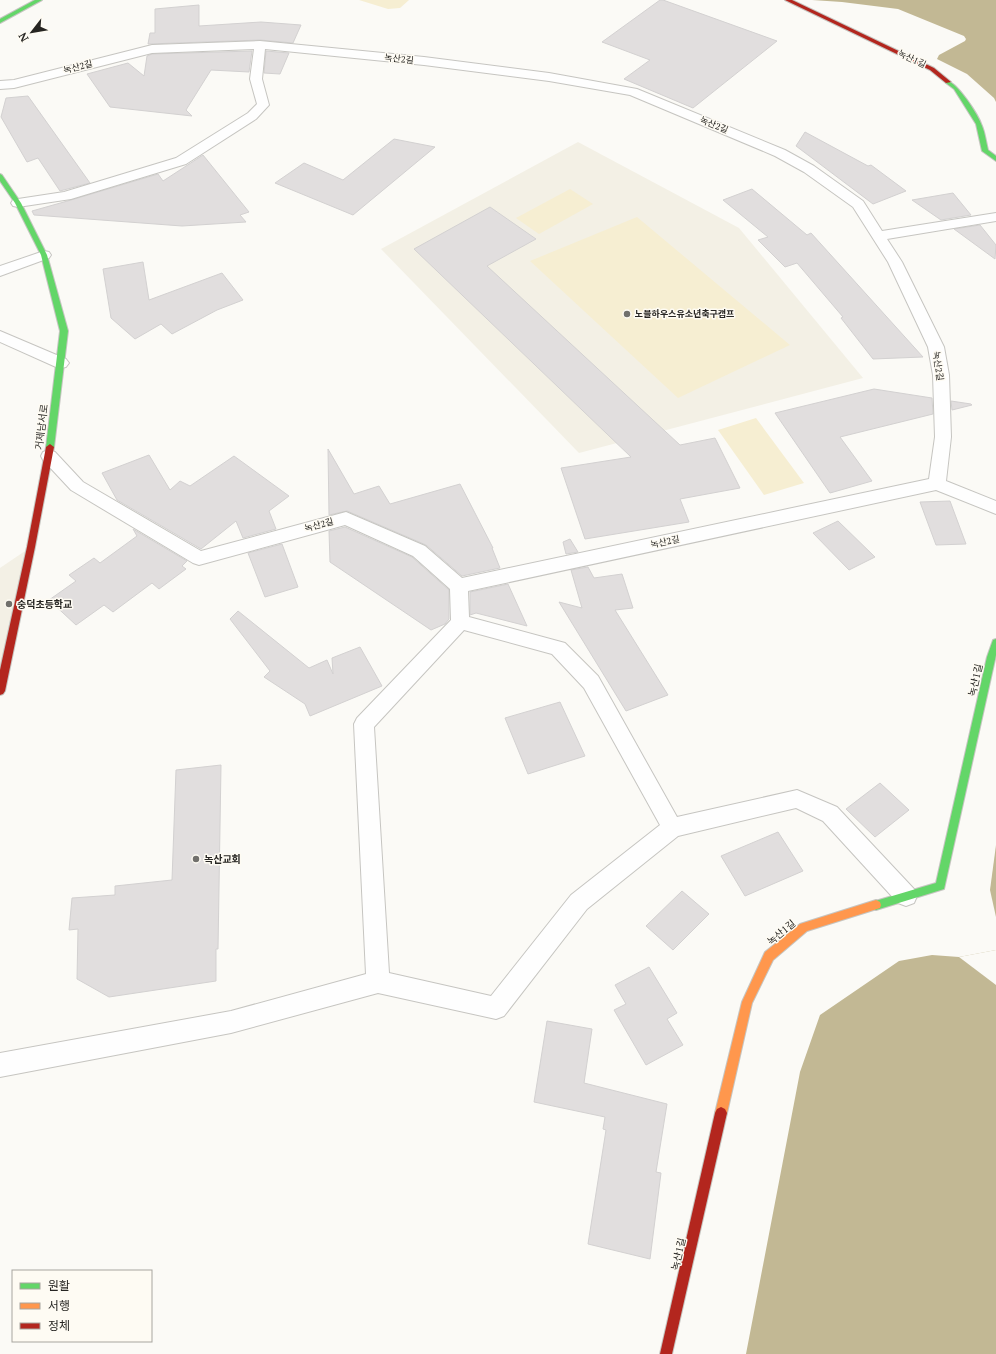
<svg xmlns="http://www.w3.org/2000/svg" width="996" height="1354" viewBox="0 0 996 1354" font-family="'PT Serif','Noto Sans KR',serif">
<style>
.built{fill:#f3f0e5}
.green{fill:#f6eed2}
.water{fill:#c2b894}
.pier{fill:#fbfaf6}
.building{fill:#e1dede;stroke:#d3d1d1}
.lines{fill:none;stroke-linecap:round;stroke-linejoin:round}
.lane-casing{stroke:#c6c5c1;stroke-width:2}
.fast-casing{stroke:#c6c5c1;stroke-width:2}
.slow-casing{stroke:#c6c5c1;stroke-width:2}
.jam-casing{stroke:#c6c5c1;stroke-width:2}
.lane{fill:#fefefe;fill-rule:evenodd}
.fast{fill:#63d668;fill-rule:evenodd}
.slow{fill:#ff974d;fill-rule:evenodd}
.jam{fill:#b3261e;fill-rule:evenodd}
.poi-dot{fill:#71706c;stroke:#fefbf3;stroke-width:1.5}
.labels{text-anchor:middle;stroke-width:3;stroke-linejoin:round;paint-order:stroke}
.far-street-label{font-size:9px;fill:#262522;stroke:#fefbf3}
.far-poi-label{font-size:9px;font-weight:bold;fill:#262522;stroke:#fefbf3;text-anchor:start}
.street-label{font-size:10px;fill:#262522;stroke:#fefbf3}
.poi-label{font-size:10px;font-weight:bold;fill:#262522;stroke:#fefbf3;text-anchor:start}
</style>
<rect width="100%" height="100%" fill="#fbfaf6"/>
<g class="built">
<path d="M578,142l161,86 124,150 -284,75 -198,-204z"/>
<path d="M31,547l-31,144v-123z"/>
</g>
<g class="green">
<path d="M359,0h50l-9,8 -12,1z"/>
<path d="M570,189l23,15 -54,30 -23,-16z"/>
<path d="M637,217l153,128 -112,53 -148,-137z"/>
<path d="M756,418l48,65 -40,12 -46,-65z"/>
</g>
<g class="water">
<path d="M812,0h184v102l-2,-4 -27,-24 -30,-15 2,-4 26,-14 1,-2 -2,-3 -66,-27 -56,-7z"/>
<path d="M996,845v72l-6,-27z"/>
<path d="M996,950v404h-250l54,-282 20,-57 79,-54 33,-6 27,2z"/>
</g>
<path class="pier" d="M996,950v35l-37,-28z"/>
<g class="building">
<path d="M660,0h3l114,41 -84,67 -69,-29 26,-19 -48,-18z"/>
<path d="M199,5v21l62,-4 40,3 -8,18 -33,-3 -112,4 2,-11h5v-24z"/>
<path d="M252,51l-3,21 -38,-2 -25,40 6,6 -82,-9 -23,-33 41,-11 16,13 3,-20 5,-2z"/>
<path d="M266,51l23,2 -9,21 -16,-1z"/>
<path d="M28,96l62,87 -30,8 -22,-33 -11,4 -26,-45 5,-19z"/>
<path d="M805,132l63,34 3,-1 35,26 -33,13 -77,-58z"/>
<path d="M394,139l41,8 -82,68 -78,-32 29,-20 39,17z"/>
<path d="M203,155l46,57 -9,3 6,7 -64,4 -148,-11 -2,-4 39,-11 87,-26 5,7z"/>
<path d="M752,189l55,46 4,-2 112,124 -50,2 -32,-41 2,-1 -46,-54 -12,4 -27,-27 10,-3 -45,-37z"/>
<path d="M953,193l18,22 -30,5 -29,-20z"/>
<path d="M490,207l46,32 -49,27 193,179 35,-7 25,50 -60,11 9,23 -104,17 -24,-71 70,-11 -217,-208z"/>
<path d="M980,225l16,20 -1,14 -41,-30z"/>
<path d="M143,262l6,38 73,-27 21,27 -26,10 -45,24 -11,-10 -26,15 -24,-21 -8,-49z"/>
<path d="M874,389l58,9 1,16 -93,23 32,44 -42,12 -55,-80z"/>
<path d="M951,401l20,3 1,1 -20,5z"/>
<path d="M328,449l26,45 25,-8 11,18 70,-20 33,64h-1l8,20 -38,8 -36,-31 -79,-34 -18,4z"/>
<path d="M149,455l21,35 10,-9 10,5 44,-30 55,40 -20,15 7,18 -33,9 -7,-17 -35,28 -84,-49 -15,-27z"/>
<path d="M950,501l16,43 -30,1 -16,-43z"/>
<path d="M838,521l37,36 -26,13 -36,-37z"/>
<path d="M345,527l67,30 37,33v29l-4,5 -14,6 -101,-68 -1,-31z"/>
<path d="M133,529l54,32 -5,5 4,3 -27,20 -7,-6 -39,29 -9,-7 -28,20 -27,-25 27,-19 -7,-6 25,-17 6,5 37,-27z"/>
<path d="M570,539l8,13 -12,2 -3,-12z"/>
<path d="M282,544l16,43 -33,10 -17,-44z"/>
<path d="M588,567l6,11 28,-4 11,34 -18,2 53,85 -42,16 -67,-109 23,6 -11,-38z"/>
<path d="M508,584l19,42 -51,-13 -6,2v-23z"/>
<path d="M238,611l71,57 18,-8 6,14 -1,-16 28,-11 22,39 -72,30 -5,-12 -41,-27 6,-6 -40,-52z"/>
<path d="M560,702l25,54 -57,18 -23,-56z"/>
<path d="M221,765l-3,184h-2v32l-107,16 -32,-18 1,-50 -9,1 3,-32 43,-3v-9l57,-6 4,-110z"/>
<path d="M880,783l29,27 -34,27 -29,-28z"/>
<path d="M778,832l25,39 -58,25 -24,-40z"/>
<path d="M682,891l27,23 -36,36 -27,-24z"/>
<path d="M649,967l28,46 -10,6 16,26 -37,20 -32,-55 12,-6 -11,-19z"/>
<path d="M547,1021l45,8 -8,54 83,21 -11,68 5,1 -11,86 -62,-15 18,-114 -3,-1 2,-12 -71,-15z"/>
</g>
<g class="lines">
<defs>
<g id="lane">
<path d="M260,41l164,16 125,16 88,16 148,61 29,16 49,35 19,30 114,-18v8l-109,18 15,23 42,85 5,28 2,62 -5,44 50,20v13l-60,-24 -468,101 1,26 96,26 33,33 79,141 120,-27 40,17 77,82 3,7 -3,7 -8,3 -8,-3 -75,-82 -27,-13 -118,28 -91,73 -83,107 -8,3 -118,-26 -147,40 -231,44v-24l231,-42 135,-37 -12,-250 3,-6 94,-98 -1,-31 -37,-33 -68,-31 -146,40 -6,-2 -122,-73 -28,-30 -2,-4 2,-4 6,-2 6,2 28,30 118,69 145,-39 79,34 37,32 467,-99 6,-42 -2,-62 -5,-28 -40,-85 -35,-55 -49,-35 -29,-16 -145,-61 -81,-14 -125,-16 -159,-16 -3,30 7,26 -13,14 -70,45 -115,35 -53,8 -5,-1 -2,-3 2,-3 5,-1 46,-7 112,-34 72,-45 9,-9 -7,-25 4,-30 -102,4 -138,35 -14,1v-8l14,-1 138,-35zM464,630l88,24 32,34 76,137 -89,70 -80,101 -102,-23 -15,-246z"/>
<path d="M44,251l5,1 2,3 -2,3 -49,18v-10z"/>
<path d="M0,331l66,28 3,4 -3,4 -5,1 -5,-1 -56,-25z"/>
</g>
<g id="fast">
<path d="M35,0h7l-42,23v-4z"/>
<path d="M946,81c10,-1 33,35 36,45 3,7 4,16 6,24l8,6v5l-14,-10 -6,-27 -22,-35 -8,-6z"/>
<path d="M0,174l2,1 19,28 26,52 21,76 -14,116 -4,3 -4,-3 14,-116 -19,-76 -26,-52 -15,-22z"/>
<path d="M996,639v16l-52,234 -68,21 -4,-2 -1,-3 1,-3 64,-19 51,-226 6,-17z"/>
</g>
<path id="slow" d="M876,900l4,2 1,3 -1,3 -73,23 -34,29 -21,43 -25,110 -2,4 -4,2 -4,-2 -2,-4 27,-111 23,-50 35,-28z"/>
<g id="jam">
<path d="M785,0h7l142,68 17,14 -5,1 -16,-13z"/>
<path d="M50,444l4,3 -19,100 -30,144 -2,3 -3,1v-25l27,-123 19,-100z"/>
<path d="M721,1107l4,2 2,4 -55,241h-12l55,-241 2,-4z"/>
</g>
</defs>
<use href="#lane" class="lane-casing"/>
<use href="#fast" class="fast-casing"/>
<use href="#slow" class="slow-casing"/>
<use href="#jam" class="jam-casing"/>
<use href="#lane" class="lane"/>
<use href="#fast" class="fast"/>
<use href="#slow" class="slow"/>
<use href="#jam" class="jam"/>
</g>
<g class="poi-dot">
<circle cx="627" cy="314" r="4"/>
<circle cx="9" cy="604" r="4"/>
<circle cx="196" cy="859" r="4"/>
</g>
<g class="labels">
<g class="far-street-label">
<text transform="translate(399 59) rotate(6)" y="3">녹산2길</text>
<text transform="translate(912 59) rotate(25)" y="3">녹산1길</text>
<text transform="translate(78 67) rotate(-14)" y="3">녹산2길</text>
<text transform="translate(714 125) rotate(22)" y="3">녹산2길</text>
<text transform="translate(938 366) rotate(82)" y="3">녹산2길</text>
<text transform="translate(319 525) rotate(-15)" y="3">녹산2길</text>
<text transform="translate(665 542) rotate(-12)" y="3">녹산2길</text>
</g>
<g class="far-poi-label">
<text x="635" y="317">노블하우스유소년축구캠프</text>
</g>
<g class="street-label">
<text transform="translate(41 427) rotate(-83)" y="4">거제남서로</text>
<text transform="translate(975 680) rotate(-77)" y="4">녹산1길</text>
<text transform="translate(781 932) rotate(-40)" y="4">녹산1길</text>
<text transform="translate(678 1254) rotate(-77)" y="4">녹산1길</text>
</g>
<g class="poi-label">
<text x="17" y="608">숭덕초등학교</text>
<text x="204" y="863">녹산교회</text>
</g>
</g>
<rect x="12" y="1270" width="140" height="72" fill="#fefbf3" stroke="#a8a59f"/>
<rect x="20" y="1283" width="20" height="6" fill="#63d668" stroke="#a8a59f"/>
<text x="48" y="1290" font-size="12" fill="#262522">원활</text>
<rect x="20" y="1303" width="20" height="6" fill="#ff974d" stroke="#a8a59f"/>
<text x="48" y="1310" font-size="12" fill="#262522">서행</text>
<rect x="20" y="1323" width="20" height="6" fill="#b3261e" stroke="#a8a59f"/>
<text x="48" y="1330" font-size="12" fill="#262522">정체</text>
<g transform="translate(32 32) rotate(239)" stroke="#fefbf3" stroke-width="3" paint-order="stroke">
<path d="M0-3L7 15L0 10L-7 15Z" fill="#262522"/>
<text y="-6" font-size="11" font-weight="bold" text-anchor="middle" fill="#262522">N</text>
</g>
</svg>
